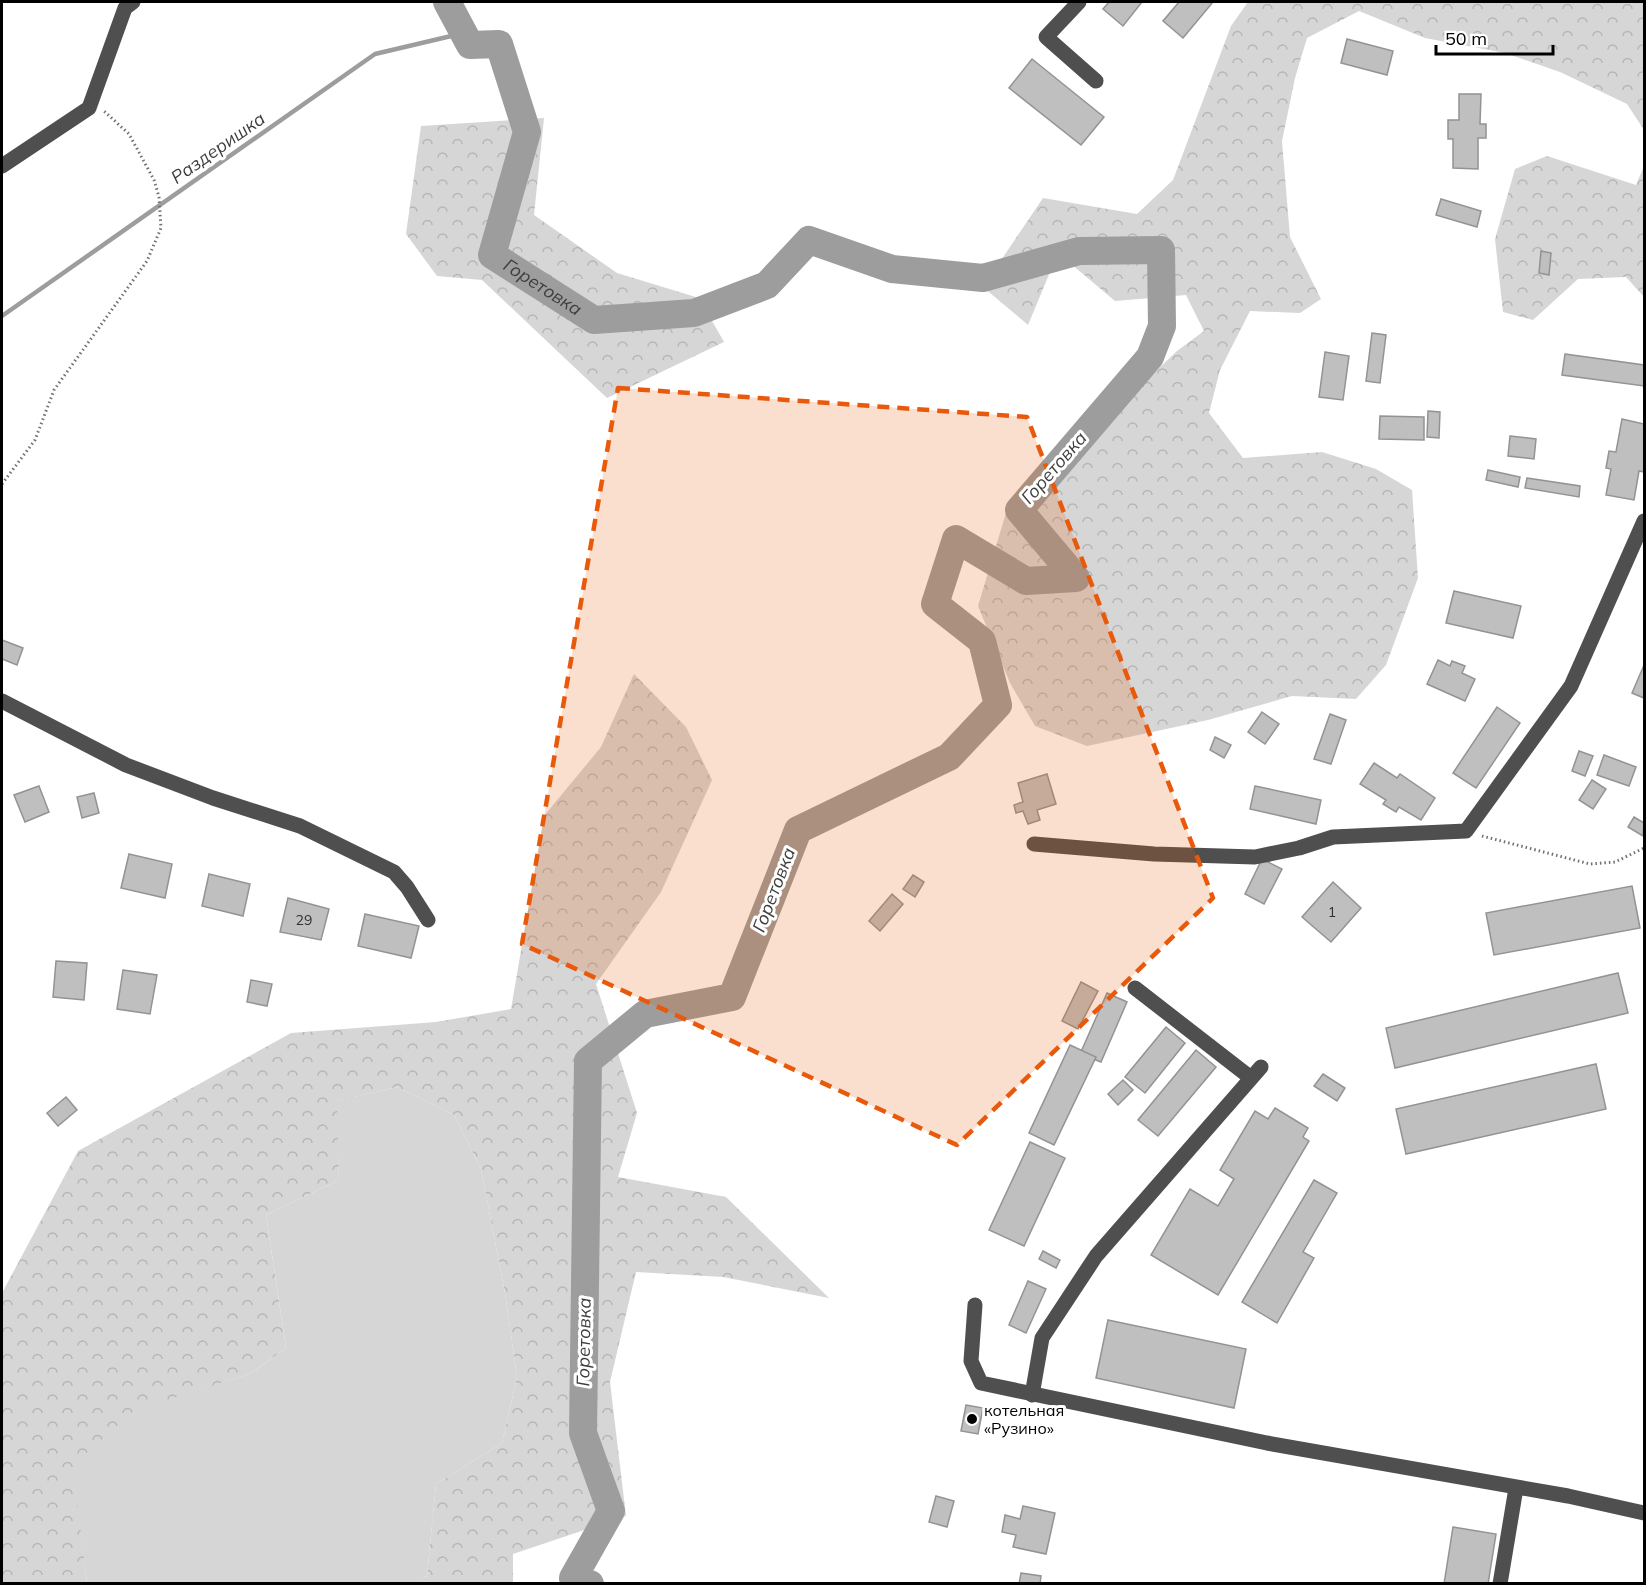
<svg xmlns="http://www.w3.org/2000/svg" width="1646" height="1585" viewBox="0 0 1646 1585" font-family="Mulish,sans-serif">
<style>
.grass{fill:#d6d6d6}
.forest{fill:url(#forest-crowns)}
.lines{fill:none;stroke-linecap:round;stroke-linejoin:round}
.stream{stroke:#9d9d9d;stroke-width:4.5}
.river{stroke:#9d9d9d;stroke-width:28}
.building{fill:#bfbfbf;stroke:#939393;stroke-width:1.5}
.path{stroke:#717171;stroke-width:3;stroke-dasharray:1.5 3;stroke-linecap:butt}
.minor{stroke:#4f4f4f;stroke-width:15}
.marked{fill:#e8590c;fill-opacity:0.2;stroke:#e8590c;stroke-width:4.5;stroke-dasharray:12 8;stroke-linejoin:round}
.poi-dot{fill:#000;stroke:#fff;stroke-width:2}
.labels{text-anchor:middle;stroke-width:6;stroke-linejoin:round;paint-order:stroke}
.number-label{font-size:14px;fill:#303030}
.poi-label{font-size:16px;fill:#000;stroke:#fff;text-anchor:start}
.water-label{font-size:18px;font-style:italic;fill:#3e3e3e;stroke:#fff}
</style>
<defs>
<pattern id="forest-crowns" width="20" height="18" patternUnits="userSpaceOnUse" patternTransform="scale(1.5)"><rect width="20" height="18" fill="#d6d6d6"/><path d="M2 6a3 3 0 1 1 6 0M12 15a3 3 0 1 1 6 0" fill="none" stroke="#b6b6b6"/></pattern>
</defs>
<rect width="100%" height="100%" fill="#fff"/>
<path class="grass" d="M397,1087l57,28 27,54 24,124 12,84 -15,66 -66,41 -9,92 -30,8 -310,-1 -15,-118 63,-56 115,-35 36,-26 -20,-133 73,-35 -3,-79z"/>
<g class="forest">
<path d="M1248,2h396v128l-17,-26 -67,-32 -55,-19 -80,-15 -66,-27 -52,27 -12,40 -13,63 8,96 31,62 -21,14 -50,-2 -30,59 -11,43 34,45 79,-6 54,17 36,21 6,88 -32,87 -30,34 -64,-3 -84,24 -121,26 -52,-20 -25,-43 -32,-77 28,-93 171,-162 27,-20 -18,-36 -71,6 -57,-48 -30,72 -45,-38 60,-89 94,16 36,-34 58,-154z"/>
<path d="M544,118l-10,97 83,58 82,25 25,44 -117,56 -125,-118 -45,-4 -31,-42 15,-108z"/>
<path d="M1547,156l89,29 8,-19v131l-18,-20 -48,2 -45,41 -30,-8 -8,-73 20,-70z"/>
<path d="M634,674l52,53 26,53 -51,112 -65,92 41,129 -19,64 108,20 103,101 -106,-21 -87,-5 -26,110 16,134 -113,38v29h-116l30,-7 9,-92 66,-41 15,-66 -12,-84 -24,-124 -27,-54 -57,-28 -60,14 2,79 -73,35 20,133 -36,26 -115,36 -62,55 14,118h-85v-290l76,-142 213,-118 145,-11 75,-13 33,-193 57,-69z"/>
</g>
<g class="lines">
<path class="stream" d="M2,316l373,-262 89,-21"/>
<path class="river" id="s1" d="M447,2l23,43 29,-1 28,88 -35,123 102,65 100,-7 73,-28 42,-45 83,29 91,9 96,-27 82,-1 1,76 -12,31 -131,153 57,68 -50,3 -70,-42 -21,65 47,37 16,64 -49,52 -151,73 -66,167 -87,17 -57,47 -5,372 28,78 -38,67 17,6"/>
</g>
<g class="building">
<path d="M1109,2h33l-19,24 -20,-17z"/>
<path d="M1179,2h34l-30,36 -20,-17z"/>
<path d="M1347,39l46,12 -6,24 -46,-12z"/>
<path d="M1032,59l72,58 -23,28 -72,-57z"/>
<path d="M1459,94h22l-1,30h6v14h-8v31l-25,-1v-29h-5v-19h11z"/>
<path d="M1441,199l40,12 -4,16 -41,-12z"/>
<path d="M1541,251l10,2 -2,22 -10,-2z"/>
<path d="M1372,333l14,2 -6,48 -14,-2z"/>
<path d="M1325,352l24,4 -6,44 -24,-3z"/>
<path d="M1565,354l79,11v21l-82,-11z"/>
<path d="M1428,411l12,1 -1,26 -12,-1z"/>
<path d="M1380,416l44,1v23l-45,-1z"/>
<path d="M1622,419l22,5v48l-5,-1 -5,29 -28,-5 5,-26 -5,-1 3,-17 7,1z"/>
<path d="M1510,436l26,3 -2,20 -26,-3z"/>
<path d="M1488,470l32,7 -2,10 -32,-7z"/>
<path d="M1527,478l53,8 -1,11 -54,-9z"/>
<path d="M1454,591l67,15 -8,32 -67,-15z"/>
<path d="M2,640l21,8 -6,17 -15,-6z"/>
<path d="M1438,660l12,6 2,-5 13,5 -3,7 13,6 -10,22 -38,-17z"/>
<path d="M1644,665v33l-12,-5z"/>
<path d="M1497,707l23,16 -44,65 -23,-15z"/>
<path d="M1262,712l17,12 -14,20 -17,-12z"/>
<path d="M1330,714l16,6 -15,44 -17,-5z"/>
<path d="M1215,737l16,8 -7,13 -14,-8z"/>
<path d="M1579,751l14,5 -8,20 -13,-5z"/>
<path d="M1604,755l32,12 -7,19 -32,-11z"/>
<path d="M1374,763l23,15 3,-4 35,24 -14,22 -22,-13 -3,5 -13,-8 3,-4 -26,-16z"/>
<path d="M1047,774l9,30 -19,6 3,10 -12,4 -5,-13 -7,2 -2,-8 9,-3 -5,-19z"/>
<path d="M1592,780l14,9 -13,20 -14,-9z"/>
<path d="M39,786l10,26 -24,10 -11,-27z"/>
<path d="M1255,786l66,14 -5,24 -66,-15z"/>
<path d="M94,793l5,20 -17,5 -5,-21z"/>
<path d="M1634,817l10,6 -1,13 -15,-9z"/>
<path d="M129,854l43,10 -7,34 -44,-10z"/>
<path d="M1262,859l20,10 -18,35 -19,-10z"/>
<path d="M209,874l41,10 -7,32 -41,-10z"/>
<path d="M913,875l11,7 -9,15 -12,-8z"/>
<path d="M1333,882l28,26 -30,34 -29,-25z"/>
<path d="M1632,886l8,42 -146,27 -8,-42z"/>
<path d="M892,894l11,10 -23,27 -11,-10z"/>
<path d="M288,898l41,11 -8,31 -41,-8z"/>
<path d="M365,914l54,12 -8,32 -53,-12z"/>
<path d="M56,961l31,2 -3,37 -31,-3z"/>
<path d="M123,970l34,5 -7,39 -33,-5z"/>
<path d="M1618,973l10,40 -233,55 -9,-40z"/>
<path d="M251,980l21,4 -5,22 -20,-4z"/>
<path d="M1081,982l17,9 -20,38 -16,-8z"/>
<path d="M1107,993l20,9 -26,60 -21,-8z"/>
<path d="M1166,1027l19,16 -40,50 -20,-16z"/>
<path d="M1070,1045l26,12 -42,88 -25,-12z"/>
<path d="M1196,1050l20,17 -58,69 -20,-16z"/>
<path d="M1596,1064l10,45 -200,45 -10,-45z"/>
<path d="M1323,1074l22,14 -8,13 -23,-15z"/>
<path d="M1123,1080l10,10 -15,15 -10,-11z"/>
<path d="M66,1097l11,13 -19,16 -11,-13z"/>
<path d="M1275,1108l33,20 -5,9 6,4 -91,154 -67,-40 39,-66 28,17 16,-27 -14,-9 35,-59 13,8z"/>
<path d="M1030,1142l35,16 -41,88 -35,-16z"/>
<path d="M1314,1180l23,13 -34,59 11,6 -37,65 -35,-21z"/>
<path d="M1043,1251l17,9 -4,8 -17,-9z"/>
<path d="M1028,1281l18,8 -20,44 -17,-8z"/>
<path d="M1108,1320l138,29 -12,59 -138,-30z"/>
<path d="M966,1405l17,3 -5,26 -17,-3z"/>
<path d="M936,1496l18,5 -7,26 -18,-5z"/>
<path d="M1023,1506l32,7 -9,41 -33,-7 3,-12 -14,-3 3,-17 15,4z"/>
<path d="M1453,1527l43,7 -8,50h-44z"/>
<path d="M1021,1573l20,3 -1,8h-21z"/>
</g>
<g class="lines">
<g class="path">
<path d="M2,484l33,-44 19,-50 93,-129 14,-33 -2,-31 -5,-17 -25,-46 -25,-23"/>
<path d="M1482,836l108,28 25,-2 29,-14"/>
</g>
<g class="minor">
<path d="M1079,2l-33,35 50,44"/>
<path d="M2,166l87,-58 36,-100 8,-6"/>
<path d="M2,701l124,64 87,33 87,28 94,46 13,15 21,33"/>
<path d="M1034,844l120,10 101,3 44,-9 34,-11 133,-6 105,-145 73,-165"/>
<path d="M1135,988l116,90"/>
<path d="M975,1305l-4,56 10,22 286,60 301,53 76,17"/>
<path d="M1032,1395l10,-57 54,-82 165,-189"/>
<path d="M1500,1584l16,-96"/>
</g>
</g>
<path class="marked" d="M618,388l409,29 186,481 -256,247 -435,-201z"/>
<circle class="poi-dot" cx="972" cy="1419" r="6"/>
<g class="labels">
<g class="number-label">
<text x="1332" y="917">1</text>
<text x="304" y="925">29</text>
</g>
<g class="poi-label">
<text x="984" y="1416">котельная<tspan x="984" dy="18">«Рузино»</tspan></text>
</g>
<g class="water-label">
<text transform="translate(218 148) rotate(-35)" y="6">Раздеришка</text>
<text dy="6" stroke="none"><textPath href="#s1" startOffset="358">Горетовка</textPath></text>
<text transform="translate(1054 468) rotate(-49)" y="6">Горетовка</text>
<text transform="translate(774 890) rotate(-69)" y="6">Горетовка</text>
<text transform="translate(584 1342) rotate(-89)" y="6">Горетовка</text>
</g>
</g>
<rect width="1646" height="1585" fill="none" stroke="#000000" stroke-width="6"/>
<path d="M1436 45v9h117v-9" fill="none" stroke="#000000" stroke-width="3"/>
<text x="1445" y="45" font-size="18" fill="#000000" stroke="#ffffff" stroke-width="4.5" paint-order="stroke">50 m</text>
</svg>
